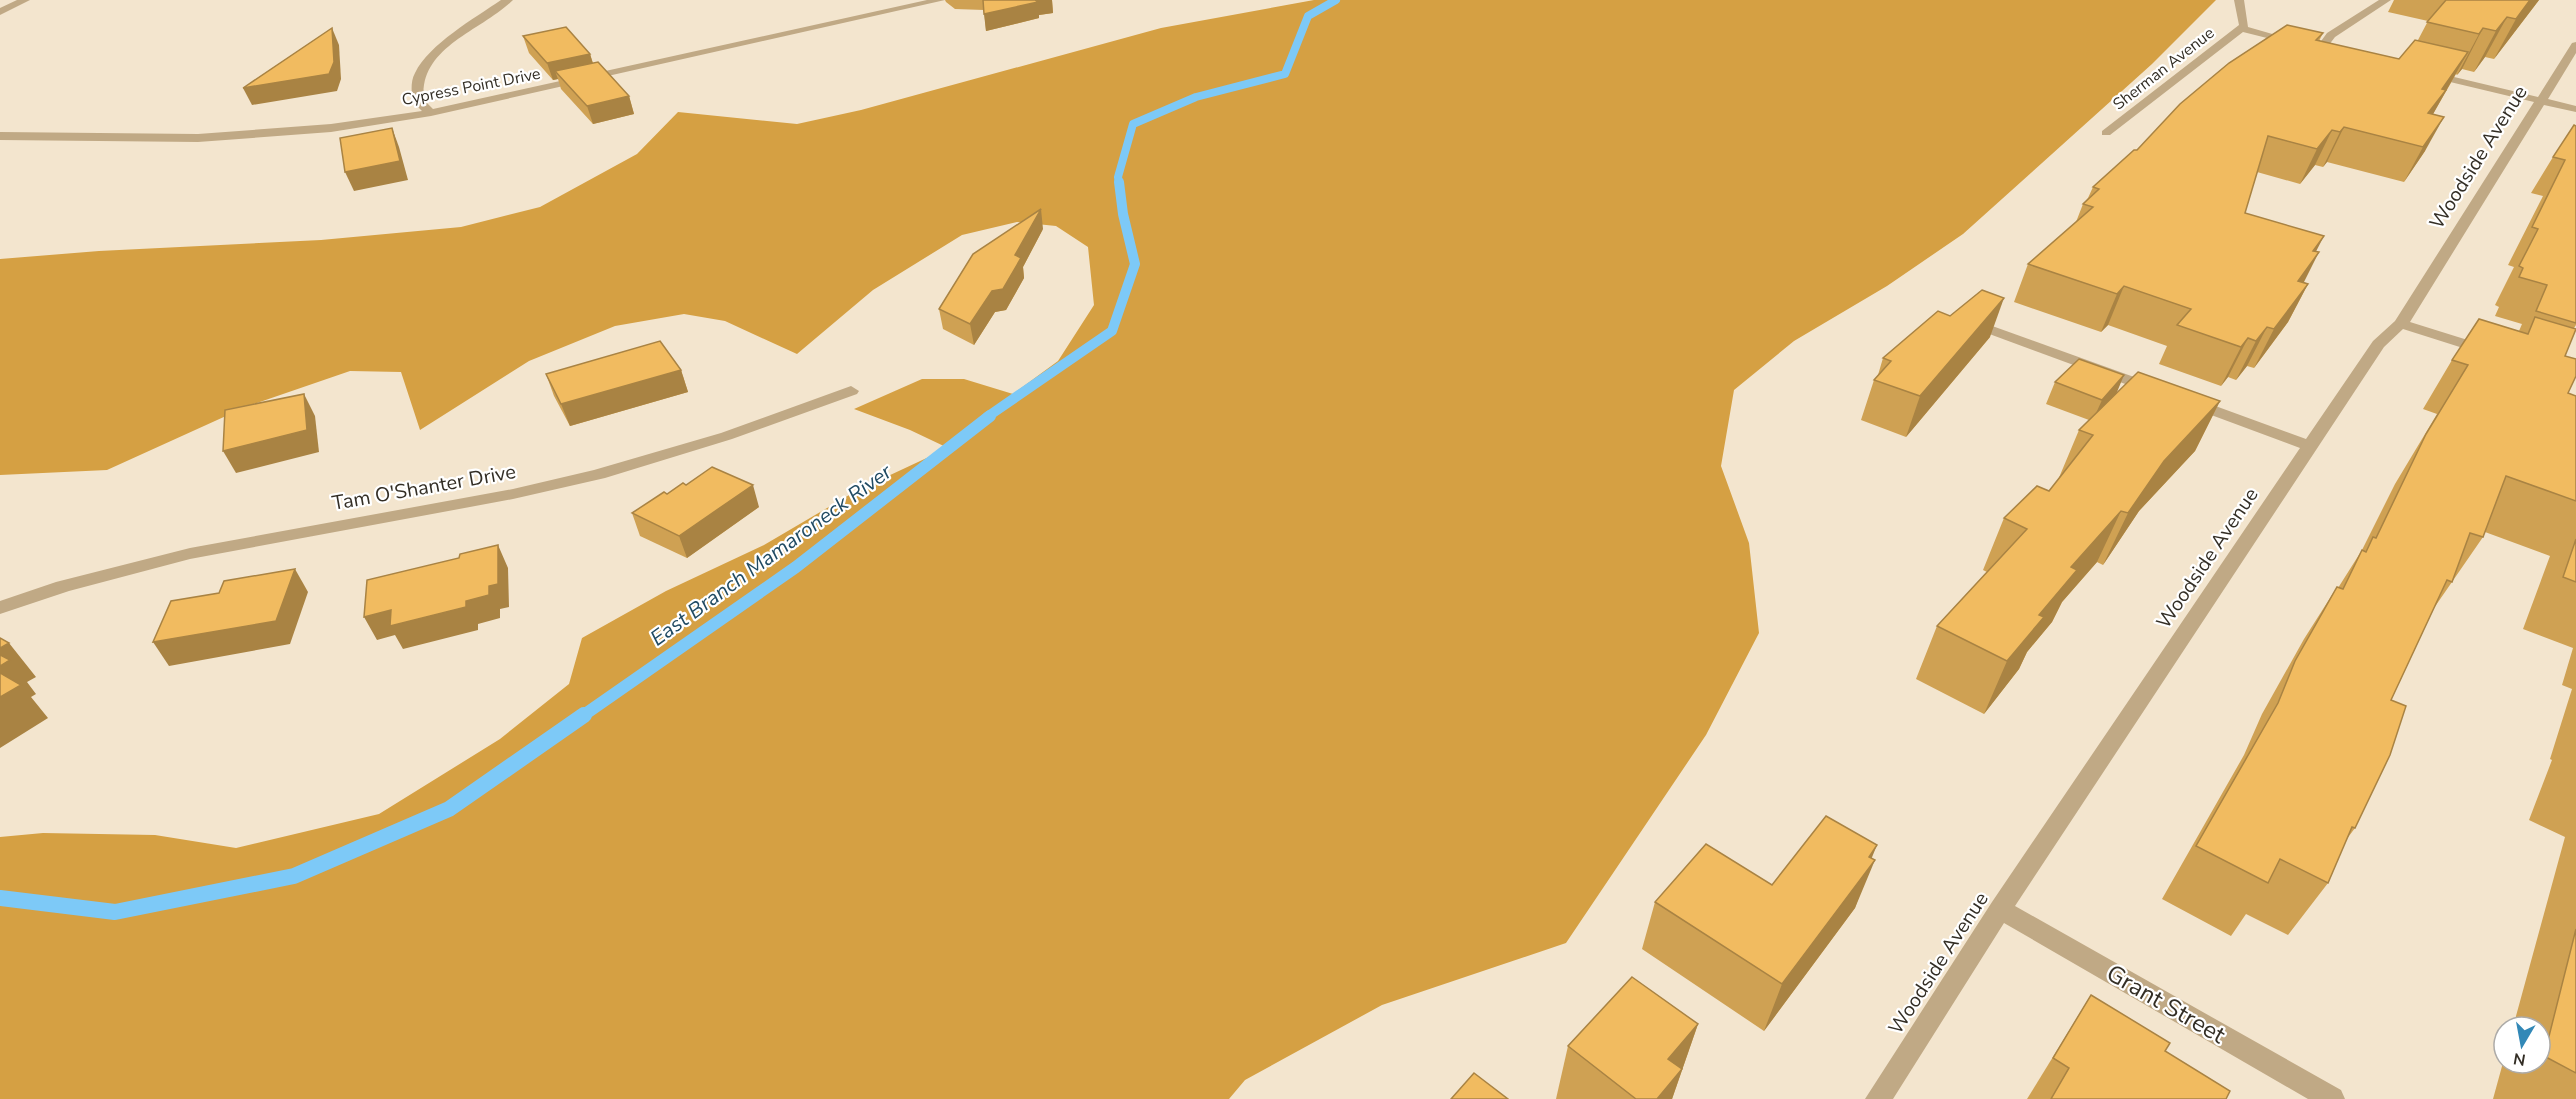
<svg xmlns="http://www.w3.org/2000/svg" width="2576" height="1099" viewBox="0 0 2576 1099" font-family="'Nunito Sans',sans-serif">
<style>
.forest{fill:#d5a043}
.lines{fill:none;stroke-linecap:round;stroke-linejoin:round}
.stream-far3{stroke:#7dc9f7;stroke-width:8}
.stream-far2{stroke:#7dc9f7;stroke-width:10}
.stream-far1{stroke:#7dc9f7;stroke-width:12}
.stream{stroke:#7dc9f7;stroke-width:16}
.minor{fill:#c0a985;fill-rule:evenodd}
.wall{fill:#cfa153}
.shaded-wall{fill:#a98343}
.building{fill:#f1bb60;stroke:#a98343;stroke-width:1.5}
.labels{text-anchor:middle;stroke-width:4.5;stroke-linejoin:round;paint-order:stroke}
.far-street-label{font-size:16px;fill:#332e25;stroke:#fff}
.street-label{font-size:20px;fill:#332e25;stroke:#fff}
.water-label{font-size:21px;font-style:italic;fill:#214b63;stroke:#fff}
.near-street-label{font-size:24px;fill:#332e25;stroke:#fff}
</style>
<rect width="100%" height="100%" fill="#f3e5ce"/>
<path class="forest" d="M1314,0h902l-64,64 -189,170 -76,52 -93,55 -60,49 -13,76 28,77 10,90 -53,102 -140,208 -184,62 -137,75 -16,19h-1229v-262l43,-4 112,2 81,13 143,-34 121,-75 69,-55 13,-46 84,-47 98,-46 92,-54 92,-43 -38,-18 -56,-21 68,-30h42l49,15 45,-33 36,-56 -6,-58 -32,-21 -39,-4 -55,13 -89,55 -76,64 -72,-33 -41,-7 -69,12 -86,35 -109,69 -19,-58 -51,-1 -102,35 -141,64 -107,5v-216l99,-8 222,-11 140,-13 79,-20 97,-53 41,-42 119,12 64,-14 300,-82z"/>
<g class="lines">
<path class="stream-far3" d="M1119,183l-1,-6 15,-53 63,-27 89,-23 23,-58 28,-16"/>
<path class="stream-far2" d="M987,417l125,-86 23,-67 -12,-50 -4,-32"/>
<path class="stream-far1" d="M581,717l215,-150 194,-151"/>
<path class="stream" d="M0,898l115,14 179,-36 155,-67 135,-94"/>
<g class="minor">
<path d="M17,0h13l-30,15v-7z"/>
<path d="M501,0h12c-31,31 -95,47 -89,100l9,9 494,-109h18l-514,116 -100,16 -133,10 -198,-2v-8l198,2 133,-10 91,-13 -10,-10c0,-9 -2,-19 3,-28 14,-29 60,-55 86,-73z"/>
<path d="M2234,0h10l4,27 52,15 -5,3 -52,-13 -133,103h-8v-4l137,-106z"/>
<path d="M2379,0h12l-56,37 -10,13h-8l-1,-2 11,-15z"/>
<path d="M2576,42v11l-28,46 28,7v6l-32,-7 -134,217 80,25 3,3 -8,5 -82,-26 -19,18 -369,559 326,184 4,9h-37l-304,-176 -111,176h-28l127,-197 308,-454 -113,-42 -2,-3 8,-5 6,2 107,39 67,-98 22,-20 139,-219 -109,-26 -1,-2 5,-3 109,26 34,-54z"/>
<path d="M1970,318l189,68 2,3 -2,3h-12l-182,-67 -2,-3z"/>
<path d="M851,386l8,5 -2,3 -125,45 -127,39 -92,21 -323,60 -121,32 -69,23v-13l56,-19 134,-34 323,-59 81,-19 127,-37z"/>
</g>
</g>
<g class="wall">
<path d="M945,0h107l1,13 -14,2v3l-53,13 -2,-21 -29,-1 -9,-7z"/>
<path d="M2394,0h145l-45,59 -9,-2 -11,15 -12,-3 -5,6 -1,-1 -23,40 -8,37 -21,31 -77,-20 -4,5 -8,-2 -15,19 -43,-12 -12,41 59,69 4,2 -20,38 -34,46 -7,-2 -11,14 -8,-3 -7,9 -62,-22 8,-18 -59,-21 -7,7 -87,-30 14,-38 48,-42 7,-18 5,-6 5,-11 44,-37 186,-117 -4,8 80,18 19,-19 10,-19 -40,-9z"/>
<path d="M523,36l67,18 3,9 36,33 5,18 -41,10 -32,-35 -3,-10 -5,1 -24,-27z"/>
<path d="M2576,126v199l-2,3 -9,28 3,37 8,3v703h-83l11,-40v4h36v-36h-27l52,-190 -36,-17 23,-60 -2,-1 22,-70 -10,-4 11,-37 -50,-19 27,-73 -65,-24 -2,5 -49,71 -43,92 -36,128 -9,12 -18,43 -40,52 -42,-21 -15,22 -69,-37 82,-144 18,-41 42,-75 33,-52 1,1 24,-38 33,-66 42,-70 -14,-5 29,-49 67,-29 3,-7 -27,-8 4,-9 -4,-2 19,-38 -6,-2 35,-69 -12,-3 22,-36z"/>
<path d="M1043,229l-20,38 1,11 -18,32 -11,2 -21,33 -31,-16 -4,-20z"/>
<path d="M1990,337l-84,100 -45,-17 13,-40 4,-5 5,-17z"/>
<path d="M681,370l7,22 -118,34 -16,-30 -8,-22z"/>
<path d="M2055,382l62,11 103,8 -25,50 -56,60 -36,54 -6,-3 -35,40 -10,20 -25,30 -8,17 -35,45 -68,-35 21,-53 50,-54 -4,-2 21,-52 45,-27 9,-11 21,-50 10,-10 -43,-16z"/>
<path d="M686,485l73,22 -72,51 -47,-22 -8,-23 35,-19z"/>
<path d="M1872,858l-17,50 -91,123 -122,-82 13,-47 117,-17z"/>
<path d="M2091,995l74,56 61,48h-199z"/>
<path d="M1698,1024l-26,75h-116l12,-53z"/>
</g>
<g class="shaded-wall">
<path d="M1032,0h20l1,13 -14,2v3l-53,13 -2,-17z"/>
<path d="M2530,0h9l-45,59 22,-40z"/>
<path d="M2507,17l-22,40 -11,15 22,-41z"/>
<path d="M332,28l7,17 2,34 -4,12 -85,14 -9,-17z"/>
<path d="M2483,28l-21,41 -5,6 22,-41z"/>
<path d="M2468,52l-40,71 -16,21 30,-55z"/>
<path d="M590,54l5,17h-40l3,8 -5,1 -6,-17z"/>
<path d="M629,96l5,18 -41,10 -6,-18z"/>
<path d="M2444,117l-19,34 -21,31 19,-35z"/>
<path d="M2344,127l-17,35 -4,5 17,-35z"/>
<path d="M392,128l7,19 9,33 -54,11 -9,-19z"/>
<path d="M2332,130l-17,35 -15,19 17,-35z"/>
<path d="M1041,209l2,20 -20,38 1,11 -18,32 -11,2 -21,33 -4,-21 45,-69z"/>
<path d="M2324,236l-16,31 11,-15 -19,38 -21,29 34,-68z"/>
<path d="M2308,284l-20,38 -34,46 20,-39z"/>
<path d="M2124,286l-16,39 -7,7 16,-38z"/>
<path d="M2004,298l-14,39 -84,100 14,-41z"/>
<path d="M2267,327l-20,39 -11,14 20,-39z"/>
<path d="M2248,338l-20,39 -7,9 20,-39z"/>
<path d="M681,370l7,22 -118,34 -9,-22z"/>
<path d="M2124,375l-9,22 -23,25 10,-22z"/>
<path d="M304,394l11,22 4,36 -83,21 -13,-22z"/>
<path d="M2220,401l-25,50 -56,60 -36,54 25,-52 36,-52z"/>
<path d="M753,485l6,22 -72,51 -8,-22z"/>
<path d="M2121,511l-24,51 -35,40 -10,20 -25,30 -8,17 -35,45 23,-53 64,-94z"/>
<path d="M498,545l10,23 1,39 -9,2v9l-22,6v6l-75,19 -8,-14 -18,5 -13,-23 27,-7 75,-9 23,-15z"/>
<path d="M295,569l13,23 -18,52 -121,22 -16,-24z"/>
<path d="M9,643l27,34 -9,5 9,12 -5,3 17,21 -48,30v-100z"/>
<path d="M1877,845l-11,27 9,-12 -20,48 -91,123 18,-47z"/>
<path d="M1698,1024l-26,75h-16l12,-40z"/>
</g>
<g class="building">
<path d="M983,0h52l3,2 -54,12z"/>
<path d="M2446,0h84l-14,19 -9,-2 -11,14 -13,-3 -4,6 -52,-12z"/>
<path d="M2287,25l36,8 -7,7 83,19 16,-19 53,12 -26,37 4,1 -18,23 16,4 -21,30 -79,-20 -4,5 -8,-2 -15,19 -49,-13 -23,77 79,23 -11,15 6,1 -21,29 10,3 -34,45 -7,-2 -11,14 -8,-3 -7,9 -64,-22 14,-16 -67,-23 -7,8 -89,-30 65,-57 -10,-3 16,-15 -6,-2 41,-37h3l43,-46 49,-41z"/>
<path d="M566,27l24,27 -43,9 -24,-27z"/>
<path d="M332,28l2,34 -5,12 -86,14z"/>
<path d="M598,62l31,34 -42,10 -32,-35z"/>
<path d="M2574,125l2,1v197l-40,-12 11,-26 -28,-8 4,-9 -4,-2 19,-37 -6,-2 33,-67 -12,-3z"/>
<path d="M392,128l8,33 -55,11 -5,-34z"/>
<path d="M1041,209l-26,46 6,3 -18,31 -11,2 -22,33 -31,-15 34,-55z"/>
<path d="M1982,290l22,8 -84,98 -46,-16 17,-19 -8,-3 55,-47 12,5z"/>
<path d="M2535,317l41,12 -11,27 11,3v17l-8,17 8,3v105l-70,-25 -23,61 -13,-4 -18,49 -5,-2 -56,120 15,6 -16,49 -35,73 -3,-1 -24,56 -48,-24 -12,24 -72,-37 82,-143 17,-42 42,-74 6,2 19,-39 4,2 7,-15 3,1 50,-104 42,-69 -16,-5 27,-41 49,15z"/>
<path d="M660,341l21,29 -120,34 -15,-30z"/>
<path d="M2079,359l45,16 -22,25 -47,-18z"/>
<path d="M2138,372l82,29 -56,60 -36,52 -7,-2 -50,56 6,3 -38,45 5,2 -37,44 -70,-35 90,-97 -23,-11 33,-32 12,5 44,-56 -14,-5z"/>
<path d="M304,394l3,36 -84,21 2,-41z"/>
<path d="M712,467l41,18 -74,51 -47,-23 32,-21 3,2 16,-11 3,2z"/>
<path d="M2576,539v43l-13,-5z"/>
<path d="M498,545v39l-9,2v9l-23,6v6l-76,19 1,-16 -27,7 3,-37 92,-22 1,-4z"/>
<path d="M295,569l-19,52 -123,21 18,-41 48,-8 5,-12z"/>
<path d="M0,638l9,5 -9,5z"/>
<path d="M0,655l10,5 -10,6z"/>
<path d="M0,673l21,12 -21,12z"/>
<path d="M1826,816l51,29 -8,12 6,3 -93,124 -127,-82 51,-58 66,41z"/>
<path d="M2576,929v144l-32,-17z"/>
<path d="M1632,977l66,47 -30,35 14,10 -25,30h-21l-68,-53z"/>
<path d="M2091,995l79,48 -5,8 65,40 -4,8h-175l18,-31 -16,-10z"/>
<path d="M1474,1073l34,26h-57z"/>
</g>
<g class="labels">
<g class="far-street-label">
<text transform="translate(2163 68) rotate(-38)" y="6">Sherman Avenue</text>
<text transform="translate(471 86) rotate(-11)" y="6">Cypress Point Drive</text>
</g>
<g class="street-label">
<text transform="translate(2478 157) rotate(-58)" y="7">Woodside Avenue</text>
<text transform="translate(424 487) rotate(-10)" y="7">Tam O'Shanter Drive</text>
<text transform="translate(2207 558) rotate(-56)" y="7">Woodside Avenue</text>
<text transform="translate(1938 963) rotate(-57)" y="7">Woodside Avenue</text>
</g>
<g class="water-label">
<text transform="translate(771 555) rotate(-36)" y="7">East Branch Mamaroneck River</text>
</g>
<g class="near-street-label">
<text transform="translate(2166 1004) rotate(30)" y="8">Grant Street</text>
</g>
</g>
<g transform="translate(2522 1045) rotate(190)"><circle r="28" fill="#ffffff" stroke="#adaba8" stroke-width="1.5"/>
<path d="M0-4.5L10 22L0 15L-10 22Z" fill="#3288b7"/>
<text y="-9" font-size="16" font-weight="bold" text-anchor="middle" fill="#332e25">N</text>
</g>
</svg>
